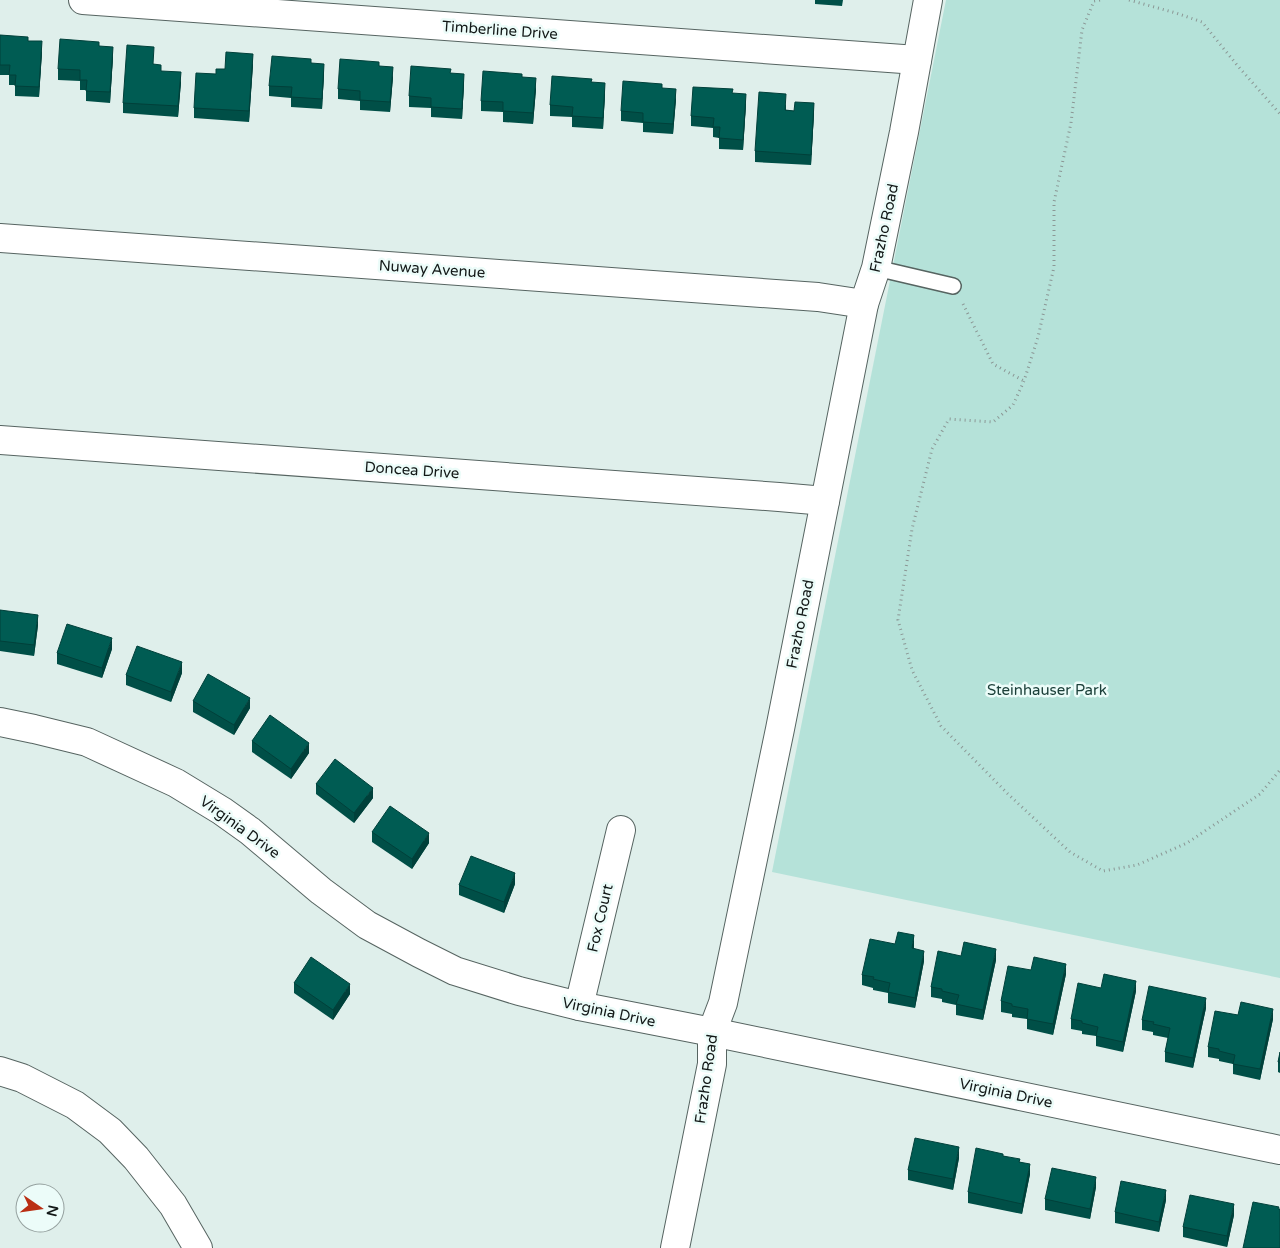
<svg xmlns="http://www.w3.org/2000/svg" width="1280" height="1248" viewBox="0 0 1280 1248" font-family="'Varela Round',sans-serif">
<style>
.green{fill:#b5e2d9}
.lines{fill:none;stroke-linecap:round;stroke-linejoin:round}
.lane-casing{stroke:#566461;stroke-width:18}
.street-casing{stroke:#566461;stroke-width:30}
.path{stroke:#8b9795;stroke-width:3;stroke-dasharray:1 4;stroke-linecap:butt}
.lane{stroke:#fff;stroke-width:15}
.street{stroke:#fff;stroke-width:28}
.wall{fill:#004f47}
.shaded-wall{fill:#00403a}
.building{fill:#005c53;stroke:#00403a}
.labels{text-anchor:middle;stroke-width:5;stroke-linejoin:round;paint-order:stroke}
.street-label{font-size:15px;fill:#121817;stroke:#ecfcf9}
.park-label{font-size:15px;fill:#1c403a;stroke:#ecfcf9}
</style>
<rect width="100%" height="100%" fill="#dfefeb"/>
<path class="green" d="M946,0h334v978l-508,-106z"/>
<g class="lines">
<defs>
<path id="lane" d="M876,268l77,18"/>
<g id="street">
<path d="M83,0l834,60"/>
<path d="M0,238l818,59 46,7"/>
<path d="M0,440l779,57 46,4"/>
<path d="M0,722l34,7 53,13 89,41 46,28 28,20 71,60 46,34 52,28 36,18 64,20 60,15 133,26 568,118"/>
<path d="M579,1006l42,-176"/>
<path d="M0,1071l22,7 53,27 35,26 26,27 37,47 25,43"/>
<path d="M675,1248l37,-184v-32l11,-29 57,-274 84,-425 12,-36 28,-136 24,-132"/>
</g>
</defs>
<use href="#lane" class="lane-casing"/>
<use href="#street" class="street-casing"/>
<g class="path">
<path d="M1100,0l-6,1 -12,29 -11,93 -17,79v65l-16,70 -14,44 -11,24 -20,17 -44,-3 -17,30 -20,80 -14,91 14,50 29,56 67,68 62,58 33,19 34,-6 50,-22 73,-49 20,-24"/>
<path d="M1129,0l47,13 26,9 35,43 43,49"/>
<path d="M963,304l30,60 31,17"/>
</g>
<use href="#lane" class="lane"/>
<use href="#street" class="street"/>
</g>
<g class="wall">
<path d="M815,0h28l-1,6 -27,-2z"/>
<path d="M0,35l28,6 14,11 -3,45 -24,-1v-11h-6v-10h-9z"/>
<path d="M99,46l14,11 -3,46 -24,-2v-11h-6v-9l-22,-1v-11z"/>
<path d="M311,63l13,11 -2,35 -31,-2v-9l-22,-2v-10z"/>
<path d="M153,64l8,7 20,11 -3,35 -55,-4v-10z"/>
<path d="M253,64l-4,58 -55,-4v-10l22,-34 9,-5z"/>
<path d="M379,66l14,11 -3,35 -30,-2v-9l-22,-2v-10z"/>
<path d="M451,73l13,11 -2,35 -31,-2v-9l-22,-1v-11z"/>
<path d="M522,77l14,12 -3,35 -30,-2v-10l-22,-1v-10z"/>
<path d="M592,82l13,12 -2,35 -31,-2v-10l-22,-1v-11z"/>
<path d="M662,88l14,11 -3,35 -30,-2v-9l-22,-2v-10z"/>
<path d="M733,93l13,11 -3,46 -24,-1v-11l-6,-1v-9l-22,-2v-10z"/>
<path d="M786,104v6l28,3 -3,52 -56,-3v-11z"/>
<path d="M0,610l38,15 -4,31 -34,-5z"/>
<path d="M112,649l-10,29 -45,-14v-11z"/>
<path d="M182,673l-11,29 -45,-17v-10z"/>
<path d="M193,701l57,7 -16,27 -41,-23z"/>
<path d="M252,741l57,12 -18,26 -39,-27z"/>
<path d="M316,784l57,14 -19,25 -38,-29z"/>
<path d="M372,832l57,11 -17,26 -40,-27z"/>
<path d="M515,884l-11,29 -45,-18v-10z"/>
<path d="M895,944l19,1v4l10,12 -9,47 -27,-5v-10l-15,-3v-2l-11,-3v-10z"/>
<path d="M961,956l35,4 -13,60 -27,-5v-10l-14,-3v-3l-11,-2v-10z"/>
<path d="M1031,970l35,4 -13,61 -26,-6v-10l-15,-2v-3l-11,-2v-11z"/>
<path d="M294,983l56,11 -17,26 -39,-27z"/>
<path d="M1101,988l35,3 -13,61 -27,-6v-10l-14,-2v-3l-11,-2v-10z"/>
<path d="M1206,1008l-13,60 -28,-6v-10l3,-14 -15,-3v-3l-11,-2v-10z"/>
<path d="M1238,1015l35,4 -13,61 -27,-6v-10l-14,-3v-2l-11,-2v-10z"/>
<path d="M1280,1052v21l-2,-1v-10z"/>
<path d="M1003,1156l17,6 10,12 -8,40 -54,-11v-11z"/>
<path d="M959,1158l-6,32 -45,-10v-10z"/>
<path d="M1096,1187l-6,32 -45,-9v-11z"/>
<path d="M1166,1200l-7,32 -44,-9v-11z"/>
<path d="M1234,1215l-7,32 -44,-10v-10z"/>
</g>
<g class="shaded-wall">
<path d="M42,41v11l-3,45v-10z"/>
<path d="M113,47v10l-3,46v-11z"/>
<path d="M253,54v10l-4,58v-11z"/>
<path d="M324,64v10l-2,35v-10z"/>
<path d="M393,67v10l-3,35v-10z"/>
<path d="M181,72v10l-3,35v-11z"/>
<path d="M464,74v10l-2,35v-10z"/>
<path d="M536,78v11l-3,35v-11z"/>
<path d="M605,83v11l-2,35v-11z"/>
<path d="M676,89v10l-3,35v-10z"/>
<path d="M746,94v10l-3,46v-10z"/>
<path d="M814,103v10l-3,52v-10z"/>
<path d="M38,615v10l-4,31v-11z"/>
<path d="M112,638v11l-10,29v-10z"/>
<path d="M182,662v11l-11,29v-10z"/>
<path d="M250,698v10l-16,27v-10z"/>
<path d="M309,743v10l-18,26v-10z"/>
<path d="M373,788v10l-19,25v-10z"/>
<path d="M429,833v10l-17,26v-10z"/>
<path d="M515,873v11l-11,29v-11z"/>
<path d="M914,935v10l-2,14v-11z"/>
<path d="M996,949v11l-13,60v-10z"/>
<path d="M924,951v10l-9,47v-10z"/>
<path d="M1066,964v10l-13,61v-11z"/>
<path d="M1136,981v10l-13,61v-10z"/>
<path d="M350,984v10l-17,26v-10z"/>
<path d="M1206,998v10l-13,60v-10z"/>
<path d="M1273,1009v10l-13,61v-11z"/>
<path d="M959,1147v11l-6,32v-11z"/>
<path d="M1030,1164v10l-8,40v-10z"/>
<path d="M1096,1177v10l-6,32v-10z"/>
<path d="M1166,1190v10l-7,32v-10z"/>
<path d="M1234,1204v11l-7,32v-11z"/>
</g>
<g class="building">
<path d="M0,35l28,2v4h14l-3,46 -24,-1 1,-11h-7l1,-10h-10z"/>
<path d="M60,39l39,3v4l14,1 -3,45 -24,-1 1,-11h-7v-10l-22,-1z"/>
<path d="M127,45l27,2 -1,17 8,1v6l20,1 -3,34 -55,-3z"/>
<path d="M226,52l27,2 -4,57 -55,-3 2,-35 20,1v-5h9z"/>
<path d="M272,56l39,3v4l13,1 -2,35 -31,-2 1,-10 -23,-1z"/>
<path d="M340,59l39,3v4l14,1 -3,35 -30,-2v-9l-22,-2z"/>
<path d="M411,66l40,3 -1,4 14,1 -2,35 -31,-2v-9l-22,-2z"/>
<path d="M483,71l39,3v3l14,1 -3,35 -30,-2v-9l-22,-1z"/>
<path d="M552,76l40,3 -1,3 14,1 -2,35 -31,-2 1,-9 -23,-2z"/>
<path d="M623,81l39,3v4l14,1 -3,35 -30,-2v-9l-22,-2z"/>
<path d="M693,87l40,2 -1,4 14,1 -3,46 -24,-2 1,-11h-7l1,-9 -23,-2z"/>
<path d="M759,92l27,2 -1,16 9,1 1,-9 19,1 -3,52 -56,-4z"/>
<path d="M0,610l38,5 -4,30 -34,-4z"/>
<path d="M67,624l45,14 -10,30 -45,-15z"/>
<path d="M137,646l45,16 -11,30 -45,-17z"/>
<path d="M208,674l42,24 -16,27 -41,-24z"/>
<path d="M270,715l39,28 -18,26 -39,-28z"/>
<path d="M335,759l38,29 -19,25 -38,-29z"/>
<path d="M390,806l39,27 -17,26 -40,-27z"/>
<path d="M471,856l44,17 -11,29 -45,-17z"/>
<path d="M898,932l16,3 -2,13 12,3 -9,47 -27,-6 2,-9 -17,-4 1,-2 -12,-2 8,-36 25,5z"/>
<path d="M964,942l32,7 -13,61 -27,-6 3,-9 -17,-4v-2l-11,-2 7,-36 23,5z"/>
<path d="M311,957l39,27 -17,26 -39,-27z"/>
<path d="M1034,957l32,7 -13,60 -26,-5 1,-10 -16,-3v-2l-11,-3 7,-35 23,4z"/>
<path d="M1104,974l32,7 -13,61 -27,-6 2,-9 -16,-4v-2l-11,-2 7,-36 23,5z"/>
<path d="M1149,986l57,12 -13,60 -28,-6 5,-24 -17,-4 1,-2 -12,-2z"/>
<path d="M1241,1002l32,7 -13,60 -27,-5 2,-9 -16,-4v-2l-11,-2 7,-36 23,4z"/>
<path d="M1280,1052v11l-2,-1z"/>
<path d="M915,1138l44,9 -6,32 -45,-9z"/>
<path d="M976,1148l27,6v2l17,3 -1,3 11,2 -8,40 -54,-12z"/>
<path d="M1052,1168l44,9 -6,32 -45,-10z"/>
<path d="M1121,1181l45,9 -7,32 -44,-10z"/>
<path d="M1190,1195l44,9 -7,32 -44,-9z"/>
<path d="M1253,1202l26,5 -1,2h2v39h-37z"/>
</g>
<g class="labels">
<g class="street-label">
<text transform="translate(500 30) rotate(4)" y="5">Timberline Drive</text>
<text transform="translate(884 228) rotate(-78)" y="5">Frazho Road</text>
<text transform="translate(432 269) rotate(4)" y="5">Nuway Avenue</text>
<text transform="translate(412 470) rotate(4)" y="5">Doncea Drive</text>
<text transform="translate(800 624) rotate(-79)" y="5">Frazho Road</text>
<text transform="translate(240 827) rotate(36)" y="5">Virginia Drive</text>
<text transform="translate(600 918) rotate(-77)" y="5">Fox Court</text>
<text transform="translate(609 1012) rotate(12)" y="5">Virginia Drive</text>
<text transform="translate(706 1079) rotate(-82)" y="5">Frazho Road</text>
<text transform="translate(1006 1093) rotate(12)" y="5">Virginia Drive</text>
</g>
<g class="park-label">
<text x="1047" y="695">Steinhauser Park</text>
</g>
</g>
<g transform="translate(40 1208) rotate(103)"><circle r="24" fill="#ecfcf9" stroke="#95a19f"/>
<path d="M0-4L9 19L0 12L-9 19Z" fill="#ba2f14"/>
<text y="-8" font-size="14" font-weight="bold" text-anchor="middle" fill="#121817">N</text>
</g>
</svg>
